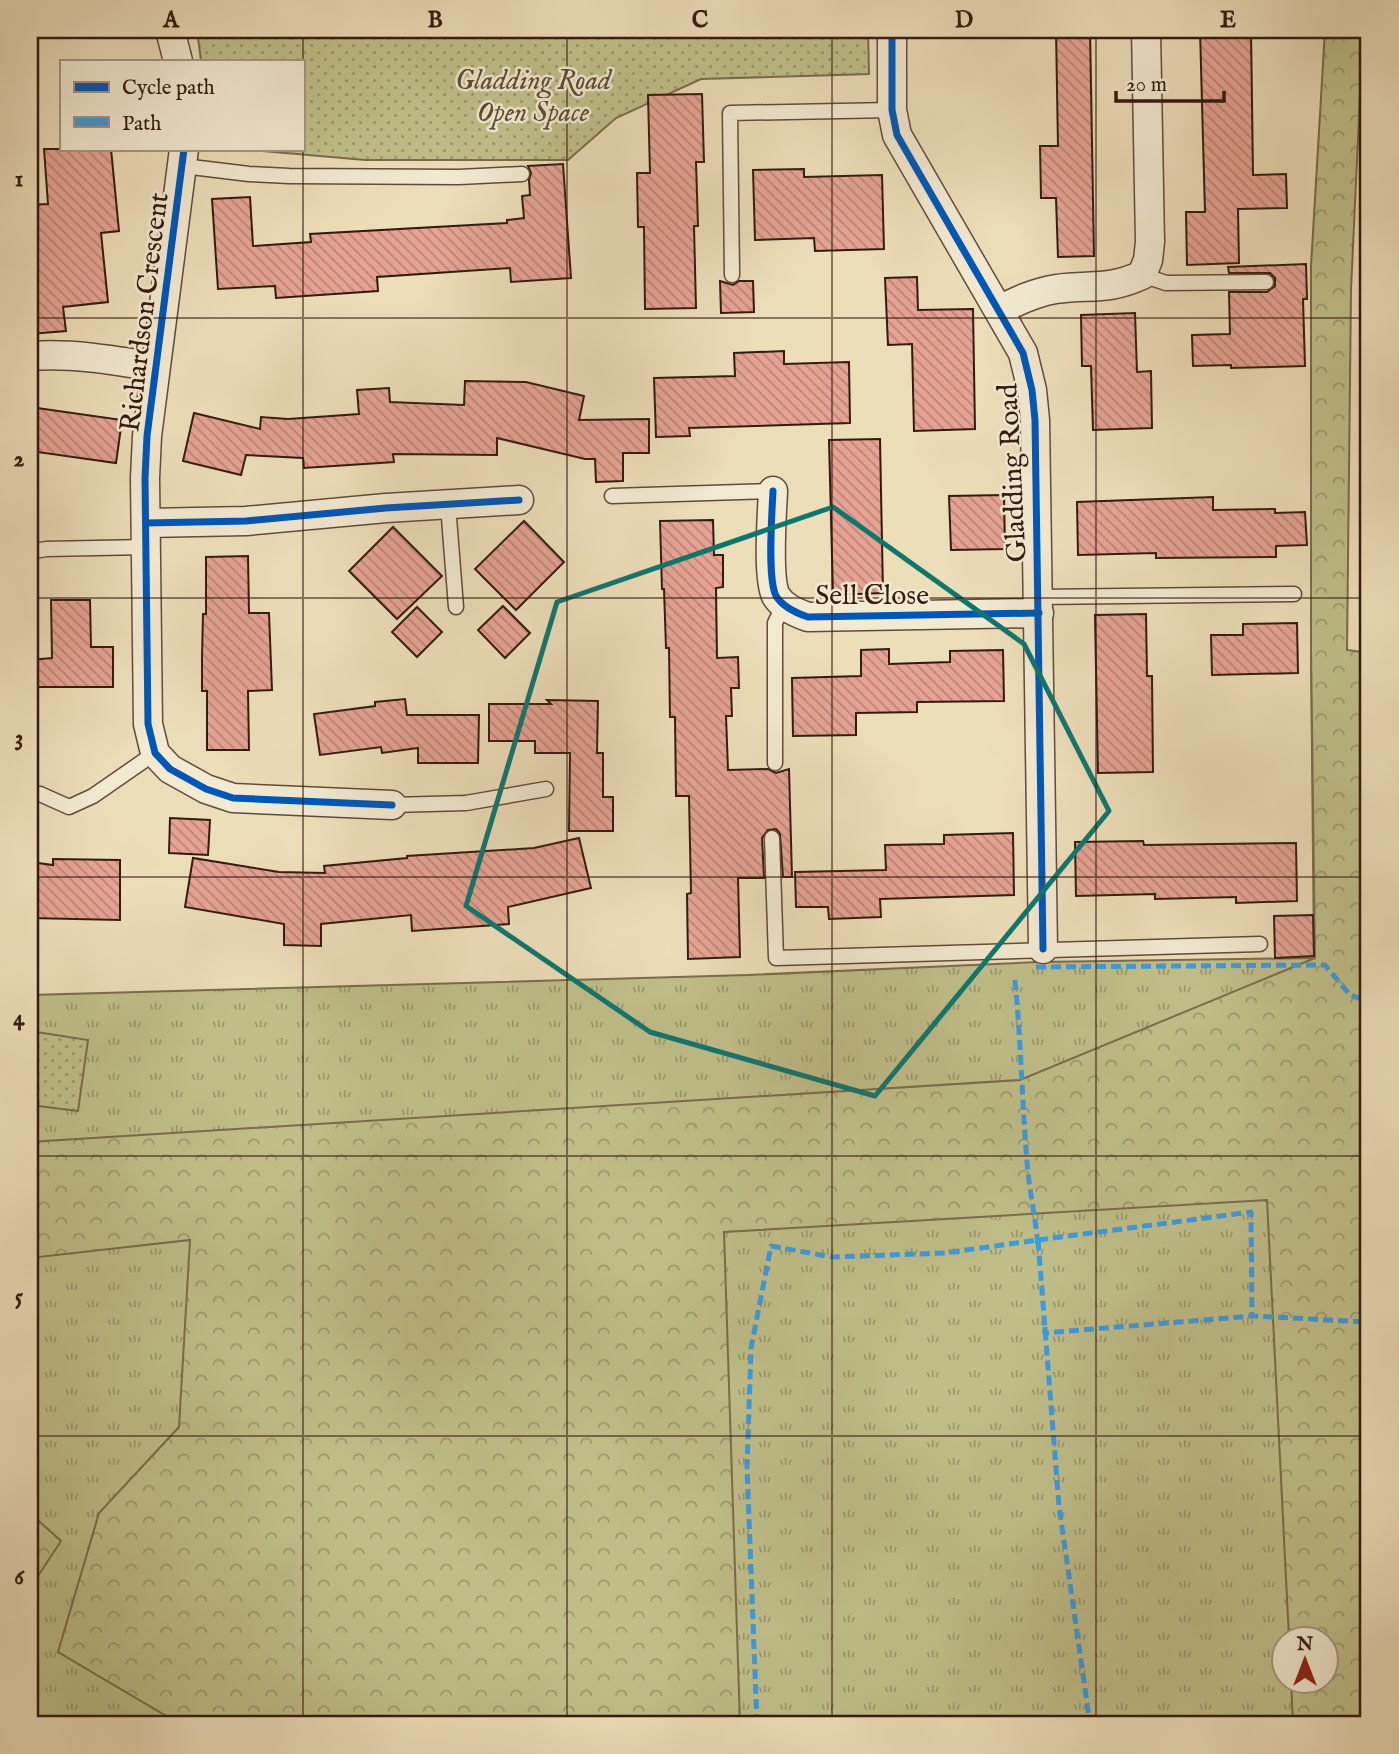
<svg xmlns="http://www.w3.org/2000/svg" width="1399" height="1754" viewBox="0 0 1399 1754" font-family="'IM FELL English',serif">
<style>
.grass{fill:url(#grass-tufts);stroke:#7a6c4c;stroke-width:2;fill-rule:evenodd}
.forest{fill:url(#forest-crowns);stroke:#7a6c4c;stroke-width:2}
.park{fill:url(#park-dots);stroke:#7a6c4c;stroke-width:2}
.building{fill:url(#building-back-hatch);stroke:#341a0f;stroke-width:2}
.lines{fill:none;stroke-linecap:round;stroke-linejoin:round}
.service-casing{stroke:#624b3a;stroke-width:17}
.minor-casing{stroke:#624b3a;stroke-width:31}
.service{stroke:#f3ead2;stroke-width:14}
.minor{stroke:#f3ead2;stroke-width:28}
.quiet{stroke:#3e9bde;stroke-width:5;stroke-dasharray:10 5;stroke-linecap:butt}
.cycleway-casing{stroke:#f3ead2;stroke-width:11}
.cycleway{stroke:#0057b8;stroke-width:7}
.marked{fill:none;stroke:#0f766e;stroke-width:5;stroke-linejoin:round}
.grid{fill:none;stroke:#341a0f;stroke-width:2;stroke-opacity:0.55}
.labels{text-anchor:middle;stroke-width:5;stroke-linejoin:round;paint-order:stroke}
.park-label{font-size:28px;font-style:italic;fill:#5e4c34;stroke:#f3ead2}
.street-label{font-size:28px;fill:#341a0f;stroke:#f3ead2}
.neatline{fill:none;stroke:#341a0f;stroke-width:2.5}
.grid-label{font-size:23px;text-anchor:middle;font-weight:bold;fill:#341a0f}
</style>
<defs>
<pattern id="grass-tufts" width="24" height="20" patternUnits="userSpaceOnUse" patternTransform="scale(1.75)"><rect width="24" height="20" fill="#c0bf8a"/><path d="M3 7l-1-3M5 7V3M7 7l1-3M15 17l-1-3M17 17v-4M19 17l1-3" fill="none" stroke="#9d9a6f"/></pattern>
<pattern id="forest-crowns" width="20" height="18" patternUnits="userSpaceOnUse" patternTransform="scale(1.75)"><rect width="20" height="18" fill="#c0bf8a"/><path d="M2 6a3 3 0 1 1 6 0M12 15a3 3 0 1 1 6 0" fill="none" stroke="#9d9a6f"/></pattern>
<pattern id="park-dots" width="8" height="8" patternUnits="userSpaceOnUse" patternTransform="scale(1.75)"><rect width="8" height="8" fill="#c0bf8a"/><path d="M2 2h.1M6 6h.1" fill="none" stroke="#9d9a6f" stroke-width="1.8" stroke-linecap="round"/></pattern>
<pattern id="building-back-hatch" width="6" height="6" patternUnits="userSpaceOnUse" patternTransform="scale(1.75)"><rect width="6" height="6" fill="#e6a394"/><path d="M-1 5l2 2M0 0l6 6M5-1l2 2" fill="none" stroke="#bb8477"/></pattern>
</defs>
<rect width="100%" height="100%" fill="#eddeba"/>
<filter id="stains"><feTurbulence type="fractalNoise" baseFrequency=".00286" numOctaves="4"/><feColorMatrix values="0 0 0 0 .2 0 0 0 0 .09 0 0 0 0 .02 0 0 0 .5 -.17"/></filter>
<radialGradient id="worn" r=".72"><stop offset=".6" stop-color="#630" stop-opacity="0"/><stop offset="1" stop-color="#630" stop-opacity=".3"/></radialGradient>
<path class="grass" d="M1311,648l58,5v1071h-1339v-729l718,-20 291,-13 275,-4zM1284,1638h42v42h-42z"/>
<g class="forest">
<path d="M1325,30h38l-12,260 -4,360 22,3v1071h-76l-2,-43 35,-1v-42h-37l-22,-438 -543,32 16,492h-560l-122,-72 41,-139 80,-86 11,-187 -160,18v-116l990,-62 295,-122 -4,-310v-382z"/>
<path d="M30,1513l31,28 -31,47z"/>
</g>
<g class="park">
<path d="M197,30h671l1,44 -168,5 -85,39 -48,42h-203l-126,-11h64v-88h-102z"/>
<path d="M30,1031l58,9 -10,71 -48,-6z"/>
</g>
<g class="building">
<path d="M1056,30h34l4,226 -36,1 -2,-59h-15l-1,-52h18z"/>
<path d="M1200,30h51l2,145 33,-1 1,34 -49,1 1,54 -52,2 -1,-53h19z"/>
<path d="M702,94l2,68h-8l2,64h-4l2,82 -51,1 -1,-82h-6l-1,-54h13l-2,-78z"/>
<path d="M44,149h67l8,82 -18,2 7,69 -45,5 3,24 -36,3v-129l18,-1z"/>
<path d="M563,164l8,114 -60,4 -1,-14 -133,9 1,14 -102,7 -1,-12 -57,3 -6,-90 38,-2 3,49 58,-4 -1,-8 197,-11v-3l17,-2 -2,-22 8,-1 -1,-15 2,-7 -3,-7z"/>
<path d="M804,169v8l78,-2 2,74 -69,2 -1,-13 -59,2 -2,-70z"/>
<path d="M1306,264l1,35h-4l2,67 -74,2v-3l-38,1 -1,-31 38,-1 -1,-42h38l8,-6v-8l-5,-5h-41l-1,-6z"/>
<path d="M917,277l1,33 55,-1 2,120 -61,2 -2,-87 -24,1 -3,-67z"/>
<path d="M720,281l13,4 6,-4h14l1,31 -33,1z"/>
<path d="M1135,313l2,59 14,-1 1,57 -59,2 -2,-64h-9l-1,-51z"/>
<path d="M784,351v13l65,-2 1,61 -161,5 1,8 -34,1 -2,-59 81,-2 -1,-23z"/>
<path d="M465,381l61,1 58,14 -5,24 70,-1v34h-26v28l-27,1 -1,-23h-10l-88,-21v17l-104,-1 1,8 -90,6 -1,-10 -57,-3 -5,20 -58,-14 11,-48 66,16 1,-12 27,2 71,-5 -2,-24 32,-2 1,14 74,3z"/>
<path d="M30,407l92,13 -6,43 -86,-12z"/>
<path d="M880,439l3,154 -50,2 -4,-155z"/>
<path d="M1004,495l1,54 -54,1 -2,-54z"/>
<path d="M1213,497v13l62,-1v4l30,-1 2,33 -31,1v11l-120,1v-5l-78,2 -1,-53z"/>
<path d="M713,520l1,35h9v32l-7,1 1,70 21,-1 1,31h-8l1,28h-6l2,54 40,-1 8,4 13,-4 3,108h-9l-3,-43 -4,-5 -8,1 -6,8 2,40h-26l2,79 -52,2 -1,-65 4,-1 -2,-97h-13l-1,-79h-5l-1,-69h-3l-2,-59h-2l-2,-68z"/>
<path d="M524,521l40,41 -48,48 -41,-41z"/>
<path d="M393,527l49,49 -45,43 -48,-48z"/>
<path d="M248,556l1,57h20l3,77 -24,1 1,59h-42v-59h-5v-33l1,-44h3v-57z"/>
<path d="M51,600h39l1,47h22v40h-83v-27l22,-2z"/>
<path d="M503,606l27,27 -25,25 -27,-28z"/>
<path d="M417,607l25,25 -25,25 -25,-25z"/>
<path d="M1146,614l1,62h5l1,96 -55,1 -3,-158z"/>
<path d="M1297,623l1,50 -86,2 -1,-40h32v-11z"/>
<path d="M889,649v15l61,-2v-11l53,-1 1,51 -87,1v10l-61,1v22l-63,1 -1,-58 69,-2v-26z"/>
<path d="M405,699l2,16h72l-1,48h-60v-15l-36,5 -1,-6 -61,8 -6,-41 61,-8v-4z"/>
<path d="M547,700l51,1 -1,52h6v44h10v34h-44l1,-78h-35v-12h-46v-37h62z"/>
<path d="M170,818l40,2 -2,35 -39,-2z"/>
<path d="M1013,833l1,62 -134,4 1,18 -52,2 -1,-12h-32l-1,-35 91,-2 -1,-25 59,-1v-9z"/>
<path d="M579,838l12,50 -83,19 1,17 -97,7 -1,-16 -90,9v22l-37,-1v-21l-99,-17 8,-49 86,14 46,1 -1,-7 83,-8v-2l127,-8z"/>
<path d="M1143,841l1,4 152,-2 1,58 -61,2v-6l-81,2v-5l-79,2 -1,-54z"/>
<path d="M53,859l67,1v60l-90,-2v-56l23,3z"/>
<path d="M1313,915l1,41 -39,2 -1,-42z"/>
</g>
<g class="lines">
<defs>
<g id="service">
<path d="M183,166l66,8 40,2 170,1 63,-3"/>
<path d="M732,275l-2,-162 162,-3"/>
<path d="M1142,275l24,8 100,-1"/>
<path d="M612,496l161,-5"/>
<path d="M448,505l8,102"/>
<path d="M30,552l16,-3 100,-2"/>
<path d="M1039,597l255,-3"/>
<path d="M775,763v-140l9,-19"/>
<path d="M30,793l10,1 29,13 24,-11 62,-43"/>
<path d="M392,805l74,-2 80,-14"/>
<path d="M772,838l4,120 484,-14"/>
</g>
<g id="minor">
<path d="M170,30l8,31"/>
<path d="M892,30v80l5,25 126,218 9,37 3,30 8,529"/>
<path d="M184,149l-37,287 -2,42 3,246 7,29 15,16 36,20 27,9 159,7"/>
<path d="M999,310c18,-9 37,-18 57,-21 35,-5 51,2 86,-14l6,-15 2,-18 -4,-212"/>
<path d="M30,356c42,-3 83,4 125,11"/>
<path d="M773,491c-1,22 -6,87 3,105 7,11 20,17 32,21l231,-4"/>
<path d="M146,523l100,-2 140,-13 133,-8"/>
</g>
</defs>
<use href="#service" class="service-casing"/>
<use href="#minor" class="minor-casing"/>
<use href="#service" class="service"/>
<use href="#minor" class="minor"/>
<g class="quiet">
<path d="M1036,967l289,-2 25,30 19,7"/>
<path d="M1015,980c6,61 7,121 12,182 2,28 9,56 11,85"/>
<path d="M1038,1240l213,-28 1,104 117,6"/>
<path d="M1045,1327v6l207,-17"/>
<path d="M757,1724l-10,-256 4,-120 20,-102 61,11 113,-4 93,-13 21,266 31,218"/>
</g>
<defs>
<g id="cycleway">
<path d="M892,30v80l5,25 126,218 9,37 3,30 8,529"/>
<path d="M184,149l-37,287 -2,42 3,246 7,29 15,16 36,20 27,9 159,7"/>
<path d="M773,491c-1,22 -6,87 3,105 7,11 20,17 32,21l231,-4"/>
<path d="M146,523l100,-2 140,-13 133,-8"/>
</g>
</defs>
<use href="#cycleway" class="cycleway-casing"/>
<use href="#cycleway" class="cycleway"/>
</g>
<path class="marked" d="M833,507l191,137 85,167 -234,285 -225,-64 -184,-126 91,-304z"/>
<path class="grid" d="M303,30v1694M567,30v1694M832,30v1694M1096,30v1694M30,318h1339M30,598h1339M30,877h1339M30,1156h1339M30,1436h1339"/>
<g class="labels">
<g class="park-label">
<text x="533" y="89">Gladding Road<tspan x="533" dy="32">Open Space</tspan></text>
</g>
<g class="street-label">
<text transform="translate(143 312) rotate(-83)" y="10">Richardson Crescent</text>
<text transform="translate(1011 473) rotate(-93)" y="10">Gladding Road</text>
<text x="872" y="604">Sell Close</text>
</g>
</g>
<rect width="1399" height="1754" fill="none" stroke="#eddeba" stroke-width="77"/>
<rect x="60" y="60" width="245" height="91" fill="#f3ead2" stroke="#a79784" stroke-width="2"/>
<rect x="74" y="82" width="35" height="10" fill="#0057b8" stroke="#a79784" stroke-width="2"/>
<text x="122" y="94" font-size="21" fill="#341a0f">Cycle path</text>
<rect x="74" y="117" width="35" height="10" fill="#3e9bde" stroke="#a79784" stroke-width="2"/>
<text x="122" y="130" font-size="21" fill="#341a0f">Path</text>
<g transform="translate(1305 1660)"><circle r="33" fill="#f3ead2" stroke="#a79784" stroke-width="2"/>
<path d="M0-5L12 26L0 18L-12 26Z" fill="#8f2418"/>
<text y="-10" font-size="19" font-weight="bold" text-anchor="middle" fill="#341a0f">N</text>
</g>
<path d="M1116 91v10h108v-10" fill="none" stroke="#341a0f" stroke-width="3.5"/>
<text x="1126" y="91" font-size="21" fill="#341a0f" stroke="#f3ead2" stroke-width="5" paint-order="stroke">20 m</text>
<rect x="38" y="38" width="1322" height="1678" class="neatline"/>
<g class="grid-label">
<text x="171" y="27">A</text>
<text x="435" y="27">B</text>
<text x="700" y="27">C</text>
<text x="964" y="27">D</text>
<text x="1228" y="27">E</text>
<text x="19" y="186">1</text>
<text x="19" y="466">2</text>
<text x="19" y="745">3</text>
<text x="19" y="1025">4</text>
<text x="19" y="1304">5</text>
<text x="19" y="1584">6</text>
</g>
<rect width="100%" height="100%" filter="url(#stains)"/>
<rect width="100%" height="100%" fill="url(#worn)"/>
</svg>
